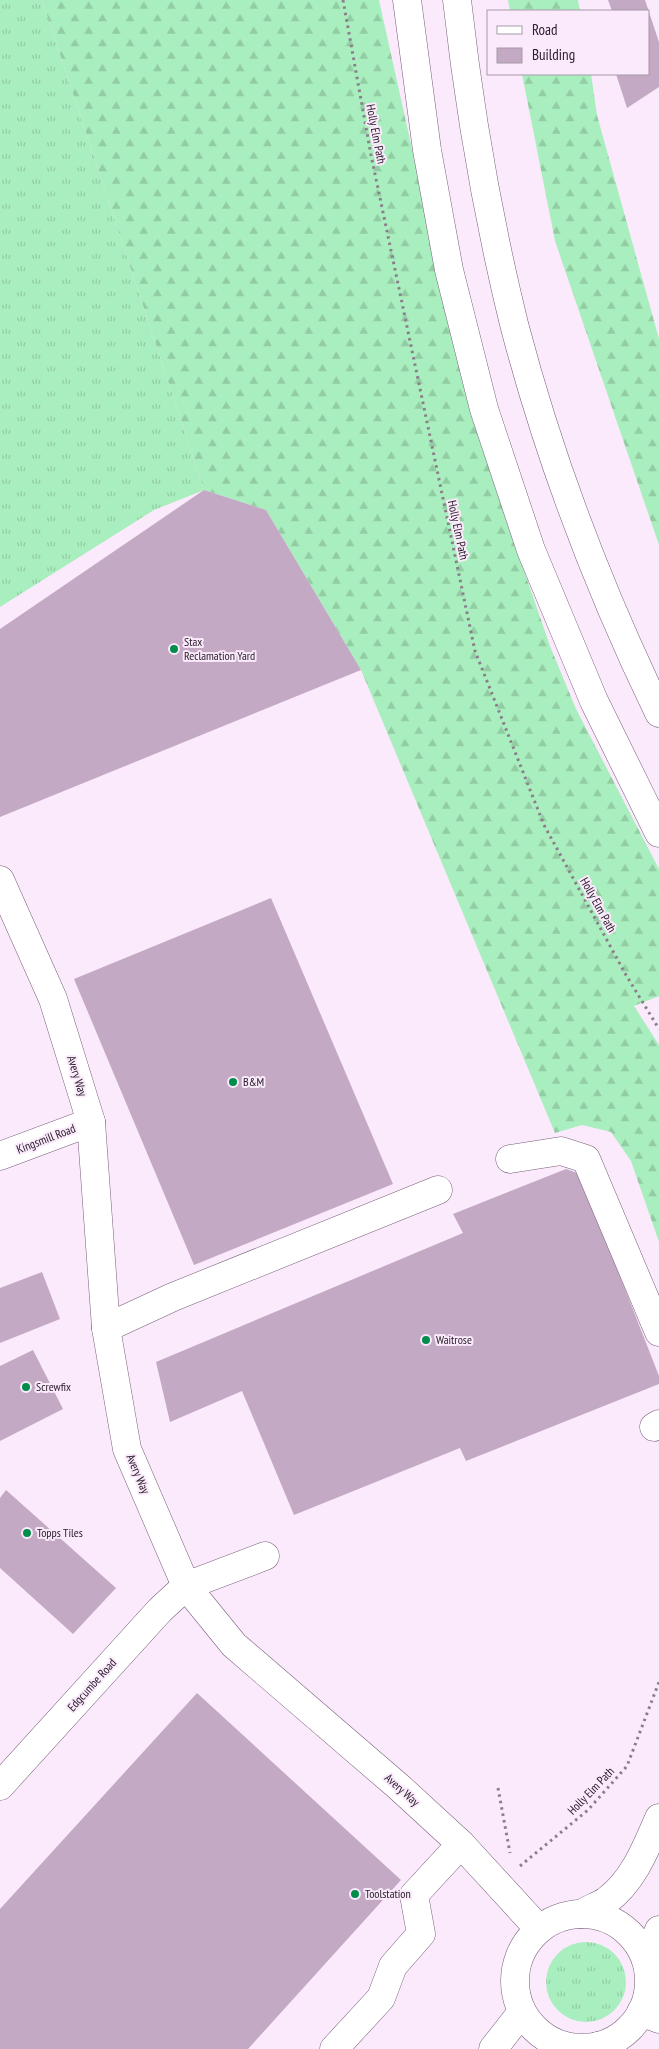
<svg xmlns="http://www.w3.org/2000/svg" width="659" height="2049" viewBox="0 0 659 2049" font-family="'PT Sans Narrow',sans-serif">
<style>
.grass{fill:url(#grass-tufts)}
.forest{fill:url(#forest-firs)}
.building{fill:#c3a9c4}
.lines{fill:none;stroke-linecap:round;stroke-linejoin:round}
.minor-casing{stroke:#775f78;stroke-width:29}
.highway-casing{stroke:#775f78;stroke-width:29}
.path{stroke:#8b7e8b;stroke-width:3;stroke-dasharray:2.5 4;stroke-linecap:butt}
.minor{stroke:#fff;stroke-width:28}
.highway{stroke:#fff;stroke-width:28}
.poi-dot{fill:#008d4b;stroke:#fbeafc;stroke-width:2}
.labels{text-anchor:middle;stroke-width:4;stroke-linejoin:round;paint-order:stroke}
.street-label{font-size:12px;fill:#2a202a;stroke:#fbeafc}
.poi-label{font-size:12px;fill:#2a202a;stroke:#fbeafc;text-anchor:start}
</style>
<defs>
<pattern id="grass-tufts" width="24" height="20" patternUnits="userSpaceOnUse" patternTransform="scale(1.25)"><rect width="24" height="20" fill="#a9eebe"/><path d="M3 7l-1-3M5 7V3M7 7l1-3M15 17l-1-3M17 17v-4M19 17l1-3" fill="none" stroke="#92cca3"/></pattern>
<pattern id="forest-firs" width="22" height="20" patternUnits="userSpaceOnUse" patternTransform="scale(1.25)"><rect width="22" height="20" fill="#a9eebe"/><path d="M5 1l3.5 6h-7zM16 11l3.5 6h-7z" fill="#92cca3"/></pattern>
</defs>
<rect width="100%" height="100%" fill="#fbeafc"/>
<g class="grass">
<path d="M0,0h42l162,490 -50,20 -154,97z"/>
<circle cx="586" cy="1982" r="40"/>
</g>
<g class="forest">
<path d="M42,0h337l53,239 53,212 33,102 32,93 26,63 83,160v127l-25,10 25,39v197l-28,-81 -20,-29 -29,-7 -27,8 -194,-463 -95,-160 -62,-20z"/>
<path d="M508,0h70l2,11h-70z"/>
<path d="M522,74h69l6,41 62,224v206l-104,-304z"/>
</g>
<g class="building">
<path d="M608,0h37l14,42v45l-32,21 -11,-34h32v-63h-36z"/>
<path d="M204,490l62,20 95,160 -361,147v-188z"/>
<path d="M271,898l122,286 -199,81 -120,-286z"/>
<path d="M566,1169l14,5 79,202v8l-193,77 -6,-13 -166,67 -52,-124 -72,31 -14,-60 307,-129 -10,-19z"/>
<path d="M42,1272l18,47 -60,24v-55z"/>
<path d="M33,1350l30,59 -63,32v-75z"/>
<path d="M6,1490l110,98 -43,46 -73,-66v-70z"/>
<path d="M197,1693l204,187 -153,169h-248v-140z"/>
</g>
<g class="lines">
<defs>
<g id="minor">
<path d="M0,880l53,119 38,123 15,206 21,121 59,137 48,59 165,142 62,57 78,85"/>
<path d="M0,1156l91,-34"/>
<path d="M510,1159l51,-8 25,8 73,173"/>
<path d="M106,1328l67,-31 265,-107"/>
<path d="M654,1427l5,-3"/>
<path d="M0,1786l160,-176 26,-24 79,-30"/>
<path d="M641,2012l18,7"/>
<path d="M598,2046l2,3"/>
<path d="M334,2049l47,-51 12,-32 28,-32 -7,-39 47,-51"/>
</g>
<g id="highway">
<path d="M407,0l20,150 22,120 35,139 47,141 63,151 65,132"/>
<path d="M457,0c12,108 31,218 57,324 35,134 85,265 145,389"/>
<path d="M581,1914c8,-5 17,-8 25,-13 27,-19 40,-53 53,-83"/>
<circle cx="582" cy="1981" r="67"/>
<path d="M646,1960l13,-30"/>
<path d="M493,2049l29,-37"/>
</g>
</defs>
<use href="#minor" class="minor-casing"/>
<use href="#highway" class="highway-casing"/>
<g class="path">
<path d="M343,0l28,155 104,496 69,174 82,150 33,54"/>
<path d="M498,1788l12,65"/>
<path d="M520,1866l68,-56 39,-44 32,-84"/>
</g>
<use href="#minor" class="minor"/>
<use href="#highway" class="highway"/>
</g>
<g class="poi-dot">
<circle cx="174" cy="649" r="5"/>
<circle cx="233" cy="1082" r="5"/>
<circle cx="426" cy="1340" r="5"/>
<circle cx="26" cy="1387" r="5"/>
<circle cx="27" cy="1533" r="5"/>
<circle cx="355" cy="1894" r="5"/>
</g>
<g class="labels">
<g class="street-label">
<text transform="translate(376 134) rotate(79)" y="4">Holly Elm Path</text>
<text transform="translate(458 530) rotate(78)" y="4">Holly Elm Path</text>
<text transform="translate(598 905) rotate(61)" y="4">Holly Elm Path</text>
<text transform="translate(77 1076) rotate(73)" y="4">Avery Way</text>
<text transform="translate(46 1139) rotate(-21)" y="4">Kingsmill Road</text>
<text transform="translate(138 1474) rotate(67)" y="4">Avery Way</text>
<text transform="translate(92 1685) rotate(-48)" y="4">Edgcumbe Road</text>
<text transform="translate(402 1790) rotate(42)" y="4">Avery Way</text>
<text transform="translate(591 1791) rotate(-46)" y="4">Holly Elm Path</text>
</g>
<g class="poi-label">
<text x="184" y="646">Stax<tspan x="184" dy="14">Reclamation Yard</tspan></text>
<text x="243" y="1086">B&amp;M</text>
<text x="436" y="1344">Waitrose</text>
<text x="36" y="1391">Screwfix</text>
<text x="37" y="1537">Topps Tiles</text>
<text x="365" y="1898">Toolstation</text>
</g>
</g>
<rect x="487" y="10" width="162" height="65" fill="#fbeafc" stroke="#a799a8"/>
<rect x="497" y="26" width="25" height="8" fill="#ffffff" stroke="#a799a8"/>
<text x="532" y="35" font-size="15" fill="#2a202a">Road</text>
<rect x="497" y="48" width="25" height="15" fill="#c3a9c4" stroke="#a799a8"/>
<text x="532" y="60" font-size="15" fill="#2a202a">Building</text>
</svg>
